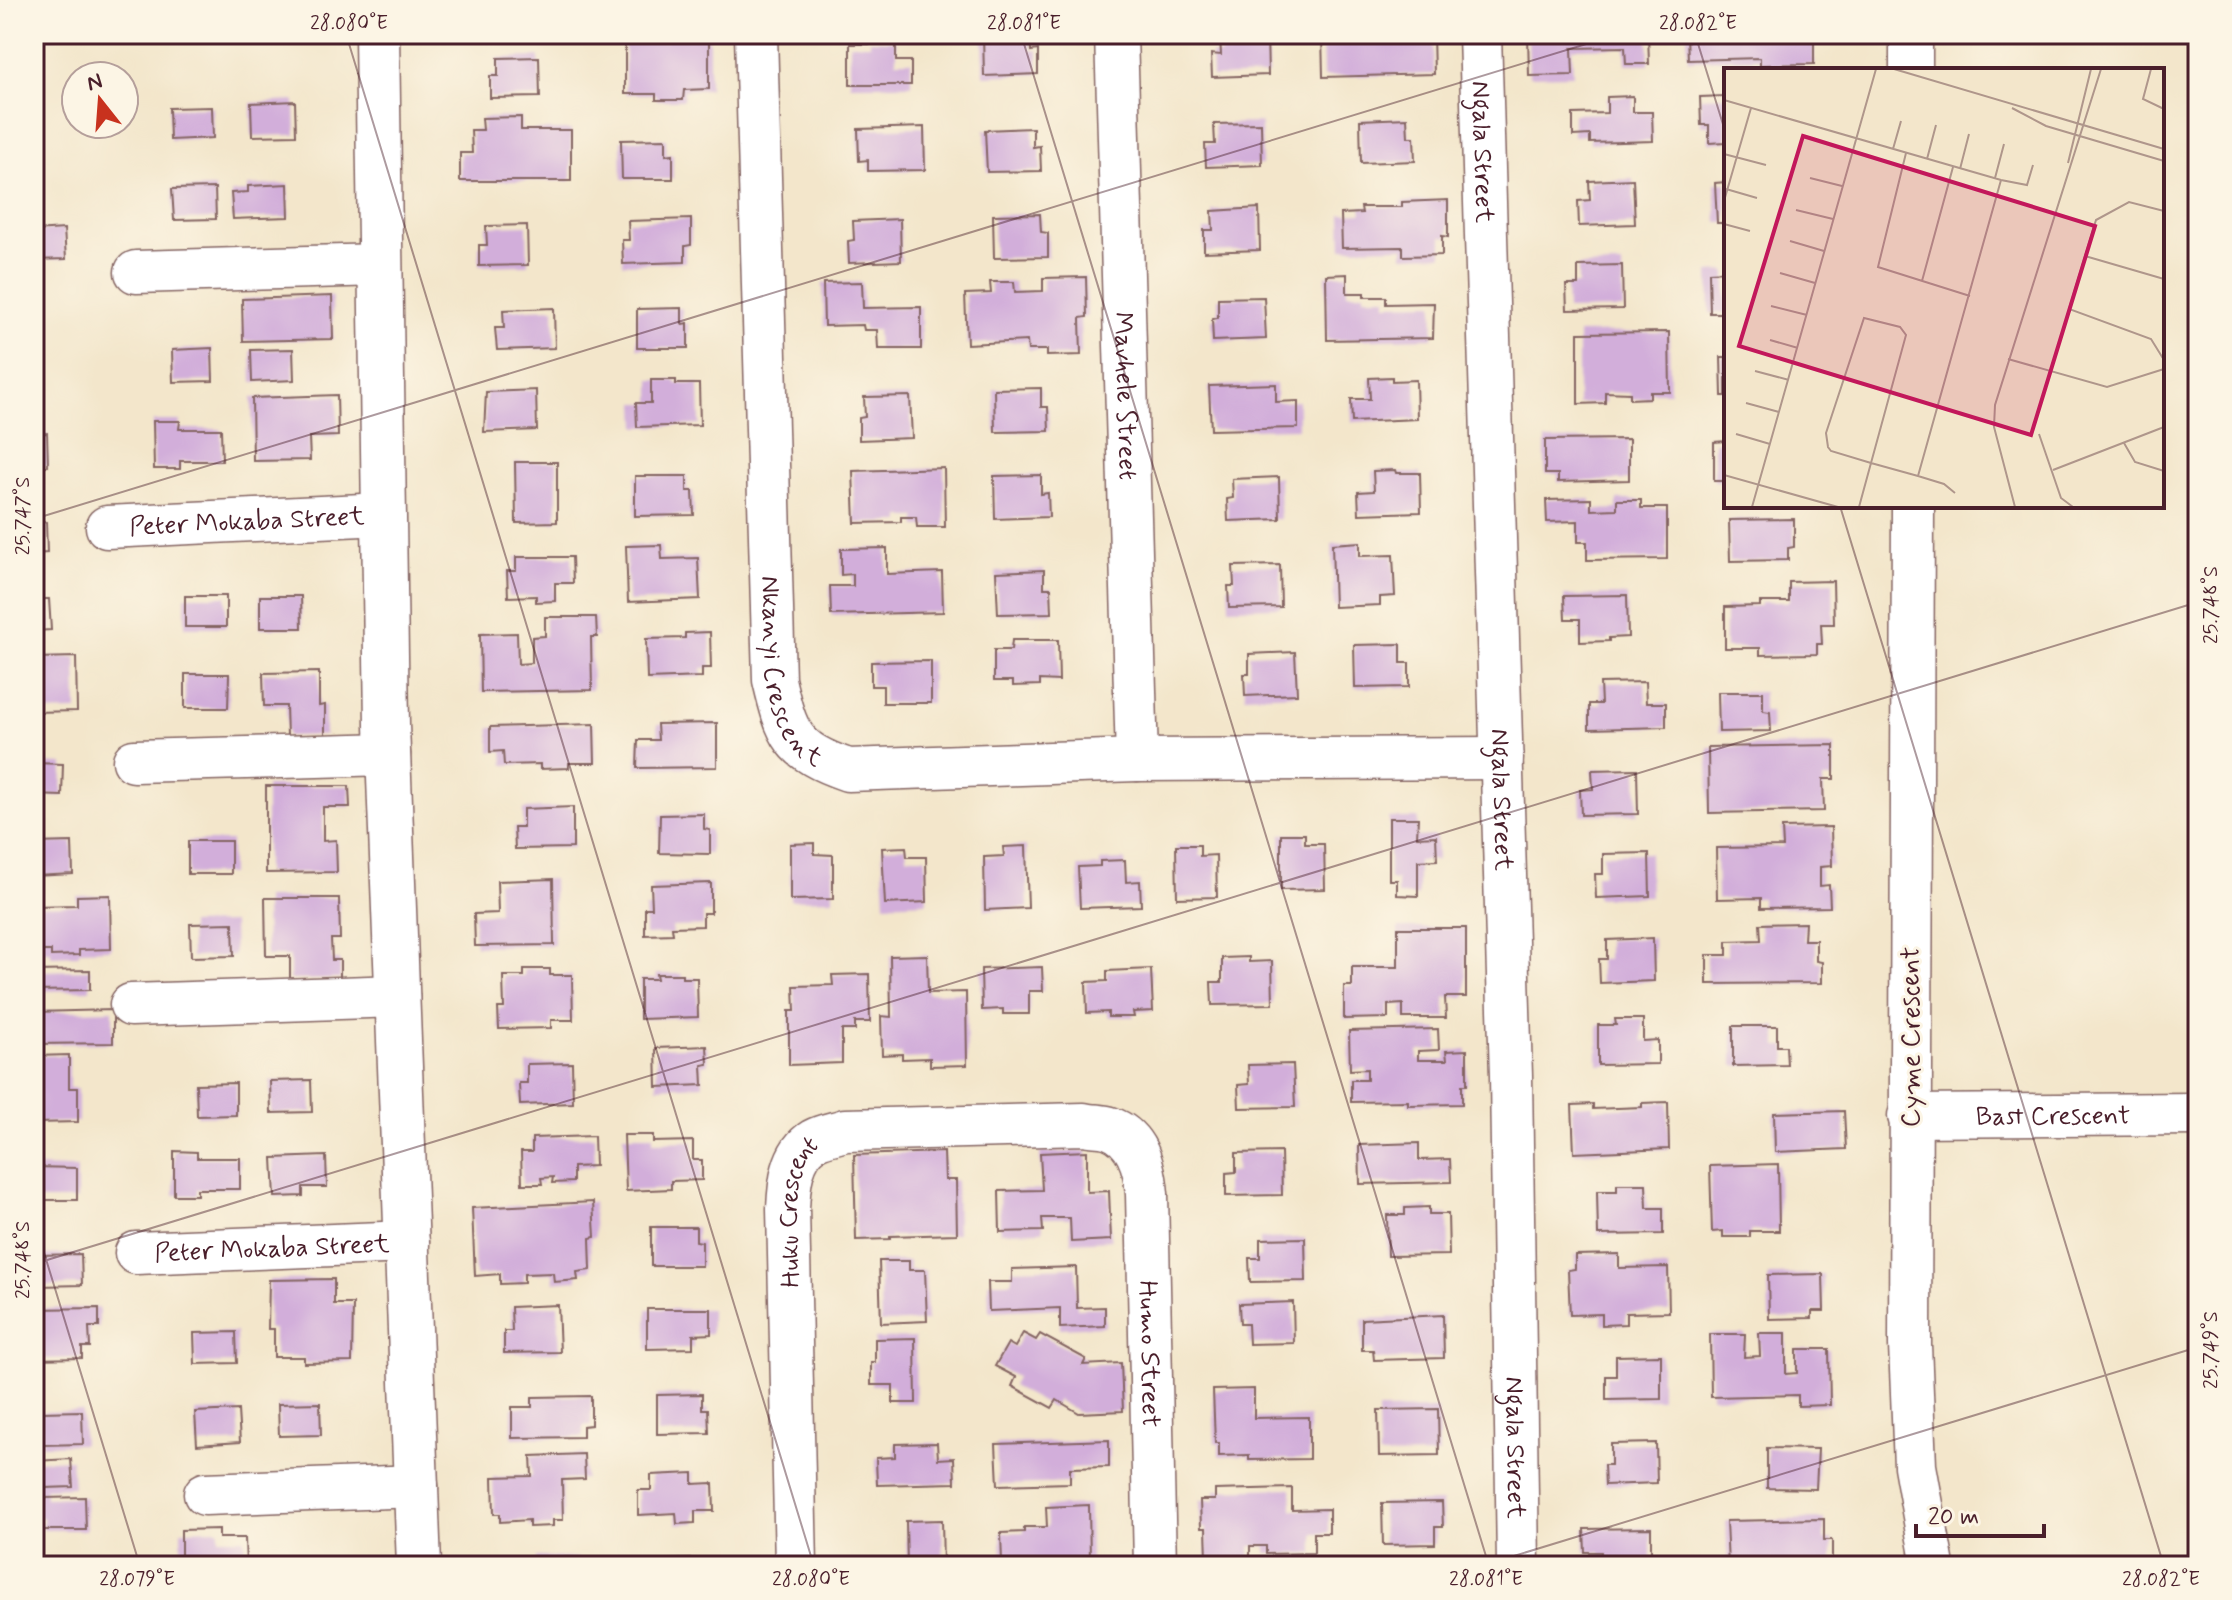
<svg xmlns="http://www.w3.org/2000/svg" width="2232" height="1600" viewBox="0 0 2232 1600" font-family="Mynerve,sans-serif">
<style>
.building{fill:#d2aeda}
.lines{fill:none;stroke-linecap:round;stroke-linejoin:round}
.minor-casing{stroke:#856563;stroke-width:45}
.tertiary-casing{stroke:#856563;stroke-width:47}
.minor{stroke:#fff;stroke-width:42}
.tertiary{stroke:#fff;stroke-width:44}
.ticks{fill:none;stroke:#4a1f2b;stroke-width:2;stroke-opacity:0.45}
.labels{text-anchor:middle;stroke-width:6;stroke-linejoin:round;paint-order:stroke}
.street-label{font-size:26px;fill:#4a1f2b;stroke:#fcf5e5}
.inset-road{fill:none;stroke:#af968b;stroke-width:2}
.view{fill:#c2185b;fill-opacity:0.15;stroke:#c2185b;stroke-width:4}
.inset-edge{fill:none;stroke:#4a1f2b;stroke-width:4}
.neatline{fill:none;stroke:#4a1f2b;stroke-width:3}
.ticks-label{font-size:20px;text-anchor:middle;fill:#4a1f2b}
</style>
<rect width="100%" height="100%" fill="#fcf5e5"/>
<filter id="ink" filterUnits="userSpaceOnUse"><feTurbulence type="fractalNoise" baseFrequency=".0125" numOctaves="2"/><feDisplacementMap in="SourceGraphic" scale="16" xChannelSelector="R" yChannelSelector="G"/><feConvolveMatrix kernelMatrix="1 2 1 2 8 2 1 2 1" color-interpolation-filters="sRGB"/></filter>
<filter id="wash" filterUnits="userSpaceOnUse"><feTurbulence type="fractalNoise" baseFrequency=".006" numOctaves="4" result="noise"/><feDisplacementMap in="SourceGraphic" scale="32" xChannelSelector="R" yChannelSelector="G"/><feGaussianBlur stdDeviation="1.8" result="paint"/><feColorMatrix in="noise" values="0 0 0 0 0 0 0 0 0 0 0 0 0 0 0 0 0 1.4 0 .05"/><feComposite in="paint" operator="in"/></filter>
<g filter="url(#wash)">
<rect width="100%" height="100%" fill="#f3e6cb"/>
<g id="blocks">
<g class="building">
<path d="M34,34h23v4l-23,1z"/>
<path d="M169,34h41l1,5 -41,3z"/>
<path d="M666,34h43v55l-25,1 -1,10h-27v-6h-31v-53l41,1z"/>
<path d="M983,34h47l1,17 7,-1v24l-54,2z"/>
<path d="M1267,34l1,41 -56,2 -1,-23 10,1 -1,-20z"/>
<path d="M1322,34h111l1,40 -111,3z"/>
<path d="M1528,34h120l1,30h-23l-1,-17 -53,1 1,27 -44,1z"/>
<path d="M1687,34h127v30l-54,1v-7l-72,2z"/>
<path d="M870,40l26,1v20h15v24h-61v-41h20z"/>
<path d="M539,57l1,40 -50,1v-22h8v-18z"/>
<path d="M1633,96v16h19l1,29 -63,2v-8l-17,1v-22l34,-1v-16z"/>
<path d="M1726,96v46l-17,1v-18h-8l-1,-28z"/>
<path d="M295,101l1,34 -44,1 -1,-33z"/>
<path d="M212,107l1,31 -43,2 -1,-32z"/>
<path d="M34,113h4l-1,34h-3z"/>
<path d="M521,117v13h50v51h-111v-28h12l-1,-23h12l-1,-12z"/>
<path d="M1407,118l1,19h6l1,24 -54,2 -1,-43z"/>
<path d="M1261,123l1,42 -56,2 -1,-23h10l-1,-20z"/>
<path d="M924,127l1,43 -57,1v-11l-9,1 -1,-32z"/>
<path d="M1033,128v19l7,-1 1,25 -54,1 -2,-42z"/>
<path d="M666,139v16l7,-1v25h-51l-1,-39z"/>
<path d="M1633,179l2,45 -56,2 -1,-25 12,-1 -1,-19z"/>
<path d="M1726,182v41h-9l-2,-40z"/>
<path d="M288,184l1,33 -56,2 -2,-26 17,-1v-6z"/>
<path d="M34,185h3l2,33h-5z"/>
<path d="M215,188l1,31 -42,1 -2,-31z"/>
<path d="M1448,200v37l-6,-1v19l-39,1v-9l-61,1 -1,-34 21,-1 -1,-6h41v-5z"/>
<path d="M1259,208l1,42 -56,2v-22h9l-1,-19z"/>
<path d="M1040,214l1,18 7,1v24l-54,1 -1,-43z"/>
<path d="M691,219v26l-6,1v16l-62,2 -1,-24h7l-1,-19z"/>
<path d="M900,219l1,42 -52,2 -1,-22 6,-1 -1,-19z"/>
<path d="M527,225l1,40 -49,1v-21h8l-1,-19z"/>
<path d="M64,229l2,30 -32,1v-29z"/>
<path d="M1622,265l1,44 -56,1 -1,-25h12v-19z"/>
<path d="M1726,271v42h-16l-1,-41z"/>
<path d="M44,274l2,32 -12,1v-32z"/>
<path d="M1347,274v19h17v4h22v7l48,-1 -1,35 -106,2 -1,-65z"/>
<path d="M1086,277l1,40 -7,1 1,37 -34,1v-6h-19l-1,-9 -60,3 -2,-50 26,-1 -1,-11h24l1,10 28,-1v-13z"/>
<path d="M862,282l1,26 58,-1v42h-43l-1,-19h-13l-1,-5 -39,1 -1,-43z"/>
<path d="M332,296l1,43 -90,2 -1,-42z"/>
<path d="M1264,297l2,42 -53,2 -1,-22 6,-1v-20z"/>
<path d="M554,308l1,40 -58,2 -2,-22h9l-1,-18z"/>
<path d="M682,308v16l6,-1v25h-51v-39z"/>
<path d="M1669,332l1,60h-20v6l-20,1v-6l-25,-1v11l-27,1v-71z"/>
<path d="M212,348l1,33 -40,1 -1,-32z"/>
<path d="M293,349l1,31 -42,2 -1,-32z"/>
<rect x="34" y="356" width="10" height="32"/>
<path d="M1721,357h5v39h-4z"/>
<path d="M1392,377v4l24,-1 1,39 -65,3 -1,-23h19l-1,-21z"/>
<path d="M651,380h25v4h23l1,41 -63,2 -1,-24h15z"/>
<path d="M1276,384v18l22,-1v27l-87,2 -2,-44z"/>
<path d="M1041,388v19h7l1,24 -54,1 -1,-43z"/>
<path d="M536,390l1,40 -53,2 2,-40z"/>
<path d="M337,395l1,41 -29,1 1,23 -57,1 -1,-63z"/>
<path d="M910,396l2,42 -53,2v-22l6,-1 -1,-20z"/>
<path d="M153,421h27l-1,8h42l1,32h-42v8h-26z"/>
<path d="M47,433l1,33h-14v-32z"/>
<path d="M1629,439v41l-71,2v-8h-13v-34z"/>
<path d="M1726,441v40h-12v-39z"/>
<path d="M515,462h42v60l-41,1z"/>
<path d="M944,468l1,59h-28l-1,-10h-15v5l-46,1 -2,-52z"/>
<path d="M1395,470l1,3h24l1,39 -62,2 -1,-22 16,-1 -1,-20z"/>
<path d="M1041,475v19l7,-1 1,24 -54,2 -1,-43z"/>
<path d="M635,476h52v15h6l1,24 -59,1z"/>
<path d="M1279,477l1,42 -52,2 -1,-22 6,-1 -1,-19z"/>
<path d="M1591,499v11l26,-1v-9h24v8h26v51l-80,1v-18h-9v-21l-31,1 -1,-22z"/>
<path d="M1794,519v28l-6,1v12l-58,1 -1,-41z"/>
<path d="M46,522l1,31 -13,1v-31z"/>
<path d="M1360,542v14l33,-1 2,41 -15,1v8l-46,2 -2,-63z"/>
<path d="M661,545l1,14 36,-1 2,41 -72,3 -2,-56z"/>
<path d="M887,548v26l55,-2 1,40 -112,3 -1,-29h23v-12l-12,1v-26z"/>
<path d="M516,557h56l1,26h-18v18l-19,1v-6l-28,1 -1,-26h9z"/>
<path d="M1280,565l1,42 -52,1 -1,-22h6l-1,-20z"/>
<path d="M1044,570v18h7l1,25 -54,1 -2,-42z"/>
<path d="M1833,581l1,43h-13l1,20h-5v10l-57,1v-7h-35v-41l35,-1v-4h29v-20z"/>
<path d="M1627,595l1,42 -19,1v3l-29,1v-23h-15l-1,-23z"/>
<rect x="185" y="596" width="41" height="31"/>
<path d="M260,596h41l1,32h-42z"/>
<path d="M34,599h15l2,31 -17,1z"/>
<path d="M545,617h51l1,20h-6l1,53 -111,2 -1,-58 37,-1 1,31 14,-1v-26l13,-1z"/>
<path d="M710,632l1,36h-9v9l-55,2 -1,-40 39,-1v-5z"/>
<path d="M1012,640h46l1,41 -19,-1v5l-27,1v-5h-19v-31h17z"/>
<path d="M1401,644v19h8v24l-54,1 -1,-43z"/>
<path d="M1295,652l2,42 -52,2 -1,-22h5v-20z"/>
<path d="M76,657l1,54 -43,1v-54z"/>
<path d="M931,661v42h-48v-17h-12v-24z"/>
<path d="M319,672v34l6,-1v30l-38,1 -1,-30h-22l-1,-33z"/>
<path d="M185,674h44l-1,34h-43z"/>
<path d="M1645,682l1,21h20v24l-77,2v-25h12l-1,-21z"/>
<path d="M1718,692h45v19l7,1 1,19 -52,1z"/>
<path d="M717,723v44l-80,1 1,-28h20l-1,-16z"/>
<path d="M594,724l1,39h-26v5l-29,1v-5l-36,1 -1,-14 -13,1v-25z"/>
<path d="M1834,745v34h-11l1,32 -115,2 -1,-66z"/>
<path d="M34,763l29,1 -1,32 -28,-1z"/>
<path d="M1637,769l1,45 -57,1 -1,-25 13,-1 -1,-19z"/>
<path d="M266,786h83l1,21h-27v34l13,-1 1,32 -71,1z"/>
<path d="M573,807v41l-58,1 -1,-22h9v-18z"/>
<path d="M704,814v15l6,1v24l-51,-1 1,-38z"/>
<path d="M1389,818h29l-1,19 19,-1 1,24 -19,1v35l-21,-1v-15h-8z"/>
<path d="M1831,827l1,39 -12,1v19l9,-1 1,22 -69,1v-10l-44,1 -1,-51 67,-1 -1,-19z"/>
<path d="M1281,834h24v10h19l1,45 -44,1z"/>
<rect x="188" y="841" width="43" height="33"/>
<path d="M72,842l1,32 -39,2v-33z"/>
<path d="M814,843v11l19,1v44l-43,1v-56z"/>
<path d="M1176,845h24v11l16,-1 1,42 -40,1z"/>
<path d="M1026,846l2,62 -43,2 -1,-53 20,-1 -1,-9z"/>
<path d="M906,847l1,10h19l1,45 -42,2 -3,-56z"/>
<path d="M1649,853l1,43 -54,2 -1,-24h8v-20z"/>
<path d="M1125,860l1,22 14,-1 1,25 -61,2 -2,-41 22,-1v-5z"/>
<path d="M553,879l1,66 -79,1 -1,-32 24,-1 -1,-32z"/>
<path d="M711,883v30h-8v13l-31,1 1,7 -28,1v-27h7l-1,-23z"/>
<path d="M110,895l1,54 -32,1v5l-28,1v-5h-17v-45l43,-1v-9z"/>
<path d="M265,898h74l1,41h-9l1,21h8v19l-50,1v-24h-24z"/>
<path d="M233,923l1,33 -43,1 -1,-33z"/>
<path d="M1805,923l-1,17h12v21l6,1v21l-115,1v-29h20v-14l34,-1 -1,-16z"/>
<path d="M1398,928h68v69h-21l1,21h-43v-14l-15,1v13l-44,1v-33h8v-19h46z"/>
<path d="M1653,938l1,43 -54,2 -1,-24h8v-19z"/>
<path d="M927,955l1,38 38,-1 1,73 -37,1v-8l-28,1v-5l-20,1 -1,-39 10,1 -1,-61z"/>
<path d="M1249,957v5l23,-1 1,43 -61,1 -1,-23h11v-24z"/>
<path d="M1042,967l1,24h-14v23h-26v-5l-21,1 -1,-41z"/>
<path d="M524,969h26v6h22l1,45h-22v8l-52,1 -1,-21h6l-1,-32h21z"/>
<path d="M1151,969l2,42 -20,1 1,5h-26v-5l-21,1 -1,-31 21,-1v-10z"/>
<path d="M90,970v20l-56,1v-20z"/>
<path d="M656,974h26v4h15l1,39 -58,2v-40h17z"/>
<path d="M869,974l1,48h-15v8h-13v33l-53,2v-54h6l-1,-25 39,-1 -1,-10z"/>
<path d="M113,1010v33l-79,1v-32z"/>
<path d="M1615,1019h28v22l15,-1v24l-60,1v-40h18z"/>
<path d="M1733,1026h44v20h9l1,19 -54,1z"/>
<path d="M1438,1029l1,21 -21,1v9h29l-1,-9 21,-1v35h-5v19l-54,1v-4l-57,1v-22h16v-11l-17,1 -1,-39z"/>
<path d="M707,1046l1,18 -6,1 1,20 -46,2 -1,-39z"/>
<path d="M69,1055v33h9v34l-44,1v-67z"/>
<path d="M572,1063l1,40 -53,2 -1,-22h8v-19z"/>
<path d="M1293,1064l2,43 -56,1 -1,-23 11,-1 -1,-19z"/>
<path d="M311,1080l1,32 -41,1 -1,-32z"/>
<path d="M236,1083v32l-39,1 -1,-32z"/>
<path d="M1668,1102l1,47 -95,4 -2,-48 21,-1v5l49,-2v-4z"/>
<path d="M1844,1111l2,38 -71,3 -1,-39z"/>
<path d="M624,1135h29v7l40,-1v19h9v20l-31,1v8l-45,2z"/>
<path d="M594,1136l1,30 -22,1v15l-21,1 1,-6 -12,1 1,6h-20l-1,-32h11v-14z"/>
<path d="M1419,1143v17l31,-1 1,23 -91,2 -1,-39z"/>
<path d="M174,1151l23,1v6h43v31h-43v6h-23z"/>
<path d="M1087,1151v41l22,-1 2,49 -40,2 -1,-24h-28l1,13 -43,1 -1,-41 43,-1 -2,-37z"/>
<path d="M944,1152l1,28h11l1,54 -67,2v3l-34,1 -2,-85z"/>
<path d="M1281,1152l1,43 -56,1v-23l10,-1v-19z"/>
<path d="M326,1156l1,31h-24v9l-28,1 -2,-39z"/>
<path d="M1778,1164l1,67h-29v6h-27v-6l-11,1 -2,-66z"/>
<path d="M34,1167l43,1v32h-43z"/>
<path d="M1617,1184h29l1,24h16v26l-65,1 -1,-44h20z"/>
<path d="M593,1202l2,35 -5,1 1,32 -14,2 1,8 -24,2 -1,-9 -29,1v9l-24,1v-10l-25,2 -3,-68z"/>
<path d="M1429,1207v7h19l1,41 -61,1 -1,-41h18v-7z"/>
<path d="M651,1227h45v14l6,1v24h-51z"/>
<path d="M1305,1238l1,43 -56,1 -1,-24h11v-19z"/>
<path d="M81,1254l1,31 -43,1v-31z"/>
<path d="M1619,1254v14l49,-1 1,45 -43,1v11l-24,1v-11l-32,1 -2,-45 7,-1v-14z"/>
<path d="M879,1261h30v9h16l2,51 -46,2z"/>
<path d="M1076,1267l1,41 28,-1v19l-45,2v-20l-71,3 -1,-29h24v-13z"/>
<path d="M1823,1274l1,37h-12v7l-43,1 -1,-44z"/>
<path d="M334,1279v25h19l-1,58 -48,1v-6h-30v-28h-6l1,-49z"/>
<path d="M1293,1302l1,41 -45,1 -1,-20h-8l-1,-20z"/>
<path d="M558,1305l2,47 -56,1v-22h8l-1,-24z"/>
<path d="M99,1308v19h-10l1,20h-8v11l-48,1v-50z"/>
<path d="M647,1309h64v25l-18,1v13l-46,1z"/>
<path d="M1443,1315l1,43 -70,2 -1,-10h-11v-31z"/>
<path d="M236,1332l1,31 -42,1 -1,-31z"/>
<path d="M1023,1333l13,7 4,-6 46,25 -3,6 38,-2 2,48 -44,2 -22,-13 -5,8 -40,-22 4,-9 -21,-11 13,-23 7,4z"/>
<path d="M1759,1333h27v41l11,-1v-24h32l1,56 -32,1v-11l-87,2 -1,-63h35l-1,23 16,-1z"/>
<path d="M915,1338l1,65h-23v-18h-22v-23h4v-23z"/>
<path d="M1661,1355v44l-55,1v-24h10v-20z"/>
<path d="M1254,1389v29l55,-1v42l-60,1v-5l-30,1v-13h-4l-2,-53z"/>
<path d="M702,1394v15h6l1,24 -52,1v-39z"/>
<path d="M591,1396v29l-8,1v11l-71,1v-31h20v-10z"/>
<path d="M320,1403l1,32 -42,1 -1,-32z"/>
<path d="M1438,1409l1,46 -60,1 -1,-46z"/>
<path d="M238,1410l2,32 -43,3 -2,-33z"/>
<path d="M82,1411l1,33 -41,1 -1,-33z"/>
<path d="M1109,1440v27l-39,1v15l-72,2 -2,-41z"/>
<path d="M937,1443l1,16 16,-1 1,25 -78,2 -1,-27 19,-1v-13z"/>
<path d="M1656,1443l1,40 -52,2 -1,-20h7v-21z"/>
<path d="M1767,1448l51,1 -2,40 -49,-1z"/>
<path d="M584,1454l1,25 -23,1 1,40h-10v6l-24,1v-7l-29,2v-8h-6l-1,-37 39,-1 -1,-20z"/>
<path d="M71,1459l2,28 -28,1v10l40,-1 1,33h-43v-13l-9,1v-57z"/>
<path d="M693,1473v11l20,-1 1,28h-19v12l-18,1 -1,-11 -38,2v-25h13v-15z"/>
<path d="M1292,1488v22l37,-1v24h-15v20l-48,1v-8h-16v12h-43l-1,-30h-5l-1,-28h15v-10z"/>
<path d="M1442,1502l1,25h-8v17l-52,1 -1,-42z"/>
<path d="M1089,1505l1,55h-9v6h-69v-4h-10l-1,-29 23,-1v-5h23l-1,-20z"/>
<path d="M1824,1519v21h8v26h-104l-2,-45z"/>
<path d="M942,1520l1,46h-36l-1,-45z"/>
<path d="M1651,1528v38h-50v-14h-16l-1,-23z"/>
<path d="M219,1529v9h26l1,28h-65v-36z"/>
<path d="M536,1557l42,1v8h-42z"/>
<path d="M696,1559v4l23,-1 1,4h-51v-6z"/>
</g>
</g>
</g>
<g filter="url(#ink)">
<use href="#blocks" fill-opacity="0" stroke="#856563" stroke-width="2"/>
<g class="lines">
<defs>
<g id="minor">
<path id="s1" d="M756,34l18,646c13,55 18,71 74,90l289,-10 365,-2"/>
<path id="s2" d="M1116,34l21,726"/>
<path id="s3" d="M1480,34l31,1042 7,490"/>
<path d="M1911,34v36"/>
<path d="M136,272l244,-7"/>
<path d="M1913,506l-3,839 5,121 18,100"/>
<path id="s4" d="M107,527l277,-13"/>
<path d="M134,761l255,-7"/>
<path d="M131,1005l267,-9"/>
<path id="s5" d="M1909,1116l289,-2"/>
<path id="s6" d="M136,1253l272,-11"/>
<path d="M205,1494l212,-8"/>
<path id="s7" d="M796,1566l-8,-357c1,-23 3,-55 26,-69 9,-5 22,-7 31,-10l239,-6c8,2 18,1 26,4 28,10 35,41 37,66l8,372"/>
</g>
<path id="tertiary" d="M377,34l10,691 32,841"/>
</defs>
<use href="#minor" class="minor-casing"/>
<use href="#tertiary" class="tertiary-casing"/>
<use href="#minor" class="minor"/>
<use href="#tertiary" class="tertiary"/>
</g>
</g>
<path class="ticks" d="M346,34l468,1532M1021,34l468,1532M1695,34l31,100M1840,506l324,1060M34,519l1585,-485M34,1220l106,346M34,1264l2164,-662M1481,1566l717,-219"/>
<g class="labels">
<g class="street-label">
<text dy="9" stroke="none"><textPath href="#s3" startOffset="118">Ngala Street</textPath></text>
<text dy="9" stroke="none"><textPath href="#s2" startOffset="362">Mavhele Street</textPath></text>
<text dy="9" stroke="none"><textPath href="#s4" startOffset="140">Peter Mokaba Street</textPath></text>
<text dy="9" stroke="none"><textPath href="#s1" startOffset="642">Nkanyi Crescent</textPath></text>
<text dy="9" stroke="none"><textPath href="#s3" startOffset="766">Ngala Street</textPath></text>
<text transform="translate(1910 1037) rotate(-90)" y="9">Cyme Crescent</text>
<text dy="9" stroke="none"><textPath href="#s5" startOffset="144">Bast Crescent</textPath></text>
<text dy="9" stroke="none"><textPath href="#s7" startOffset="356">Huku Crescent</textPath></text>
<text dy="9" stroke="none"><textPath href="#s6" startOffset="136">Peter Mokaba Street</textPath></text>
<text dy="9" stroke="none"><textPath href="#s7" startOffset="972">Humo Street</textPath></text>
<text dy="9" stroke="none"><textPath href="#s3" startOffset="1414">Ngala Street</textPath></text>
</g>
</g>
<g transform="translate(1724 68)">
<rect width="440" height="440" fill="#f3e6cb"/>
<path class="inset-road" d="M170,1l270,80M427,1l-8,30 21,10M0,32l277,80 26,5 6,-20M288,40l34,18 118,35M169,81l8,-28M182,85l-28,114 92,29M0,86l42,11M203,91l9,-34M344,95l23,-94M236,101l9,-35M86,110l32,8M271,110l9,-34M2,121l31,9M0,133l27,-93M72,142l37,9M440,143l-35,-9 -33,18 -27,89 82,30 13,21M0,156l26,7M66,173l34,10M361,188l79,23M56,205l35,10M198,213l31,-114M47,238l36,9M46,272l28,8M284,291l99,28 57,-18M31,303l34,9M22,335l33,9M12,366l34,10M315,366l22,64 12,9M400,375l11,19 29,9M329,402l111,-43M0,407l114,32M194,408l83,-296M28,439l124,-438M135,439l12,-44 35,-128 -6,-8 -36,-9 -38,115 2,14 3,4 40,12 47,13 26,8 11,9M291,439l-21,-80 1,-22 106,-336"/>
<path class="view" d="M79,68l292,90 -64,209 -292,-89z"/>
<rect width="440" height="440" class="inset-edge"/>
</g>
<rect width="2232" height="1600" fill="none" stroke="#fcf5e5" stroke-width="88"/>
<g transform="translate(100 100) rotate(343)"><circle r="38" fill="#fcf5e5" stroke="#b59f9b" stroke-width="2"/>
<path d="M0-6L14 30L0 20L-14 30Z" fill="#c8321e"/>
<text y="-12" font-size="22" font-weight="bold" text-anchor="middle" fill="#4a1f2b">N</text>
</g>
<path d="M1916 1524v12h128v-12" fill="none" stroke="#4a1f2b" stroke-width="4"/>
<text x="1928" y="1524" font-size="24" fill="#4a1f2b" stroke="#fcf5e5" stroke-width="6" paint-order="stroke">20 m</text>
<rect x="44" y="44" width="2144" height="1512" class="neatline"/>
<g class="ticks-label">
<text x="349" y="29">28.080°E</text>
<text x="1024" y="29">28.081°E</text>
<text x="1698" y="29">28.082°E</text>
<text transform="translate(22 516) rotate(-90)" y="7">25.747°S</text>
<text transform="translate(2210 605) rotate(-90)" y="7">25.748°S</text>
<text transform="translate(22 1260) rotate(-90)" y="7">25.748°S</text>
<text transform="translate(2210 1350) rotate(-90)" y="7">25.749°S</text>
<text x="137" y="1585">28.079°E</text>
<text x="811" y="1585">28.080°E</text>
<text x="1486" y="1585">28.081°E</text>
<text x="2161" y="1585">28.082°E</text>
</g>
</svg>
